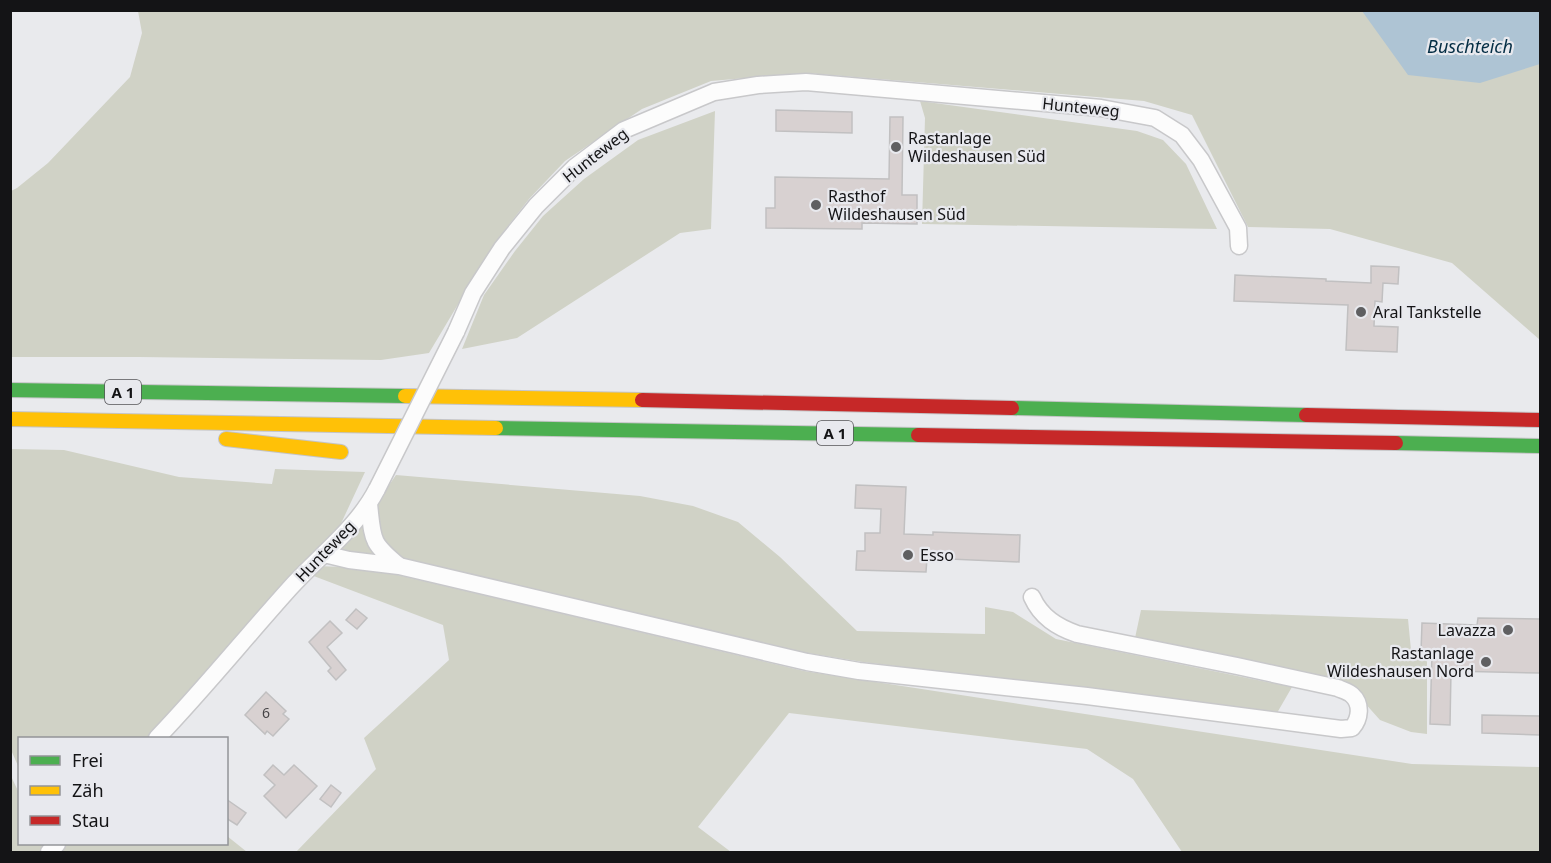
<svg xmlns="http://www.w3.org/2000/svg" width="1551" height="863" font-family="'Noto Sans',sans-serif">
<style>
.green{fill:#d0d2c6}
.water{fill:#aec4d4}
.building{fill:#d8d1d1;stroke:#c1c0c1;stroke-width:1.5}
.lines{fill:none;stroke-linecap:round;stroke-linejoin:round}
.street-casing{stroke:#c8c8ca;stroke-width:19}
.fast-casing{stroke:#c4c4c6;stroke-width:16}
.slow-casing{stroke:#c4c4c6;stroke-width:16}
.jam-casing{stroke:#c4c4c6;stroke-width:16}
.street{stroke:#fcfcfc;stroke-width:16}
.fast{stroke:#4caf50;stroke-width:14}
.slow{stroke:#ffc107;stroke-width:14}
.jam{stroke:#c62828;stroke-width:14}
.street-bridge-casing{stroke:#c8c8ca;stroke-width:19;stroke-linecap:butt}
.street-bridge{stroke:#fcfcfc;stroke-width:16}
.poi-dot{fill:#5f5f61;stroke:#e8e9ee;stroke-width:2}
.labels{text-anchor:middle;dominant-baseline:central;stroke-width:4.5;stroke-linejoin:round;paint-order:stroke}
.number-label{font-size:14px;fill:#474547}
.shield{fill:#e8e9ee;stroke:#545457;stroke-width:1.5}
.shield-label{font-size:15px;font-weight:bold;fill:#141416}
.street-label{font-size:16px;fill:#141416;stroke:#e8e9ee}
.poi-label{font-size:16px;fill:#141416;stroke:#e8e9ee;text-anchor:start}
.water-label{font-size:18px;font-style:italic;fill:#042d44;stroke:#e8e9ee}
</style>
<rect width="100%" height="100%" fill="#e9eaed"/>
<g class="green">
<polygon points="138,11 1540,11 1540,340 1452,263 1330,229 1248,227 1192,115 1144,101 807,73 711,81 642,109 565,161 529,199 494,244 429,353 381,360 139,357 11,357 11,191 17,188 48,163 130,77 142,33"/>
<polygon points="920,101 1137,131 1163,140 1186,164 1217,229 922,224 925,118"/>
<polygon points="715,111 711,229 680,233 517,338 462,349 484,295 515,251 543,216 584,179 638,140"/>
<polygon points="11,449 64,450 179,477 272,484 275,469 365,472 338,530 291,574 149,738 20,738 19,768 11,750"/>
<polygon points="396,475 640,496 693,506 738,522 780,557 857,631 985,634 985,607 1013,612 1056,639 1292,687 1277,713 863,662 807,653 411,563 387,547 379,530 378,501"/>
<polygon points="366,522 375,554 339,551"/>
<polygon points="317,566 368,568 804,671 1412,764 1540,767 1540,852 1182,852 1133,779 1087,749 789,713 698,827 731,852 296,852 376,769 364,738 449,660 443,625 311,575"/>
<polygon points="1141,610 1408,619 1411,650 1427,661 1427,734 1411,732 1380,720 1354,691 1324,676 1135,638"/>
<polygon points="10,774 19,793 20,844 43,844 45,849 42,852 11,852"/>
<polygon points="227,836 247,852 54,852 63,844 226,844"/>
</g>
<polygon class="water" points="1362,11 1540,11 1540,64 1480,83 1408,75"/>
<g class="building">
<polygon points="776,110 852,112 852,133 776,131"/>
<polygon points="890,117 903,117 902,195 917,195 917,224 862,223 862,229 766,228 766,208 775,208 775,177 889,179"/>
<polygon points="1371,266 1399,267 1398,284 1383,283 1382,302 1375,301 1374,326 1398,327 1397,352 1346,350 1348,305 1234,301 1235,275 1326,279 1326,281 1371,283"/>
<polygon points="856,485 906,487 904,534 933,535 933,532 1020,535 1019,562 927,558 926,572 856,570 857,551 865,551 865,533 880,533 881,509 855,508"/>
<polygon points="356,609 367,618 357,629 346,620"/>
<polygon points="1478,618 1540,619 1540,673 1451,671 1450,725 1430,724 1432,652 1421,652 1422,623 1477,625"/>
<polygon points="330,621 342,633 327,647 346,670 336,680 328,671 331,668 309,642"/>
<polygon points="266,692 286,711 283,714 289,719 273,736 267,731 265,734 245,715"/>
<polygon points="1482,715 1540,716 1540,735 1482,733"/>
<polygon points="273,765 284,775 294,765 317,786 286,818 264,796 275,785 264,775"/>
<polygon points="331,785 341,793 331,807 320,799"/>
<polygon points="226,799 246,813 237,825 226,818"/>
</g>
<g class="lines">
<defs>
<g id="street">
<polyline points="456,332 473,293 502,248 536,206 575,167 624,130 714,92 758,85 806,82 1101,108 1155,118 1182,135 1201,160 1238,228 1239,246"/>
<path d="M369 504C373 539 370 542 398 565"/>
<path d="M324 554 349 560 399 566 807 662 859 671 1087 696 1341 729 1352 728C1360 719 1362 704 1352 695 1349 692 1342 690 1338 688L1237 666 1077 634C1057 627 1041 617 1032 597"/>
<path d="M157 738C203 690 245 638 290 588 319 556 357 528 377 489"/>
<polyline points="49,852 57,844"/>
</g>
<g id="fast">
<polyline points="10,390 405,396"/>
<polyline points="1012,408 1306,415"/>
<polyline points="496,428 918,435"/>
<polyline points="1396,443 1540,446"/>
</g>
<g id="slow">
<polyline points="405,396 642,400"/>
<polyline points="10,419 496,428"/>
<polyline points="226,439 341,452"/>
</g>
<g id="jam">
<polyline points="642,400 1012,408"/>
<polyline points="1306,415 1540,420"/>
<polyline points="918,435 1396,443"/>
</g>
</defs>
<use href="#street" class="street-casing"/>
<use href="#fast" class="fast-casing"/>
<use href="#slow" class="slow-casing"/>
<use href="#jam" class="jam-casing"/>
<use href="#street" class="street"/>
<use href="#fast" class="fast"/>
<use href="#slow" class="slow"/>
<use href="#jam" class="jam"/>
<defs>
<polyline id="street-bridge" points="377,489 456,332"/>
</defs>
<use href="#street-bridge" class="street-bridge-casing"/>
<use href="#street-bridge" class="street-bridge"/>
</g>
<g class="poi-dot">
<circle cx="896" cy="147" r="6"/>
<circle cx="816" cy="205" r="6"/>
<circle cx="1361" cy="312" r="6"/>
<circle cx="908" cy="555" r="6"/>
<circle cx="1508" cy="630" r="6"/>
<circle cx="1486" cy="662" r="6"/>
</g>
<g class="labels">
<g class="number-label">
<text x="266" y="712">6</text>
</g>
<g class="shield">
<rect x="105" y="380" width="36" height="24" rx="4.5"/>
<rect x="817" y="421" width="36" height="24" rx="4.5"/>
</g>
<g class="shield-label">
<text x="123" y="392">A 1</text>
<text x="835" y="433">A 1</text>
</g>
<g class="street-label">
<text transform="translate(1081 107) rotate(6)">Hunteweg</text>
<text transform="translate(595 155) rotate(-38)">Hunteweg</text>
<text transform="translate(325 551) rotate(-46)">Hunteweg</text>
</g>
<g class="poi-label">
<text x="908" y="138">Rastanlage<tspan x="908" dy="18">Wildeshausen Süd</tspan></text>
<text x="828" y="196">Rasthof<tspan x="828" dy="18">Wildeshausen Süd</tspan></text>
<text x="1373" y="312">Aral Tankstelle</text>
<text x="920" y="555">Esso</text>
<text x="1496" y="630" text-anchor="end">Lavazza</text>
<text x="1474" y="653" text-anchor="end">Rastanlage<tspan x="1474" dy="18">Wildeshausen Nord</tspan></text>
</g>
<g class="water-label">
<text x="1470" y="46">Buschteich</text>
</g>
</g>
<rect width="1551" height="863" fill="none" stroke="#141416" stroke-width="24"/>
<rect x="18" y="737" width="210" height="108" fill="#e8e9ee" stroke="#939498" stroke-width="1.5"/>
<rect x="30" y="756" width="30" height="9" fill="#4caf50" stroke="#939498" stroke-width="1.5"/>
<text x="72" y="767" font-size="18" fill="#141416">Frei</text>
<rect x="30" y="786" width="30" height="9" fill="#ffc107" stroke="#939498" stroke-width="1.5"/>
<text x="72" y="797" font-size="18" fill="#141416">Zäh</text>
<rect x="30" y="816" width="30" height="9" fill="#c62828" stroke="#939498" stroke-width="1.5"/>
<text x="72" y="827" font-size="18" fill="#141416">Stau</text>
</svg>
